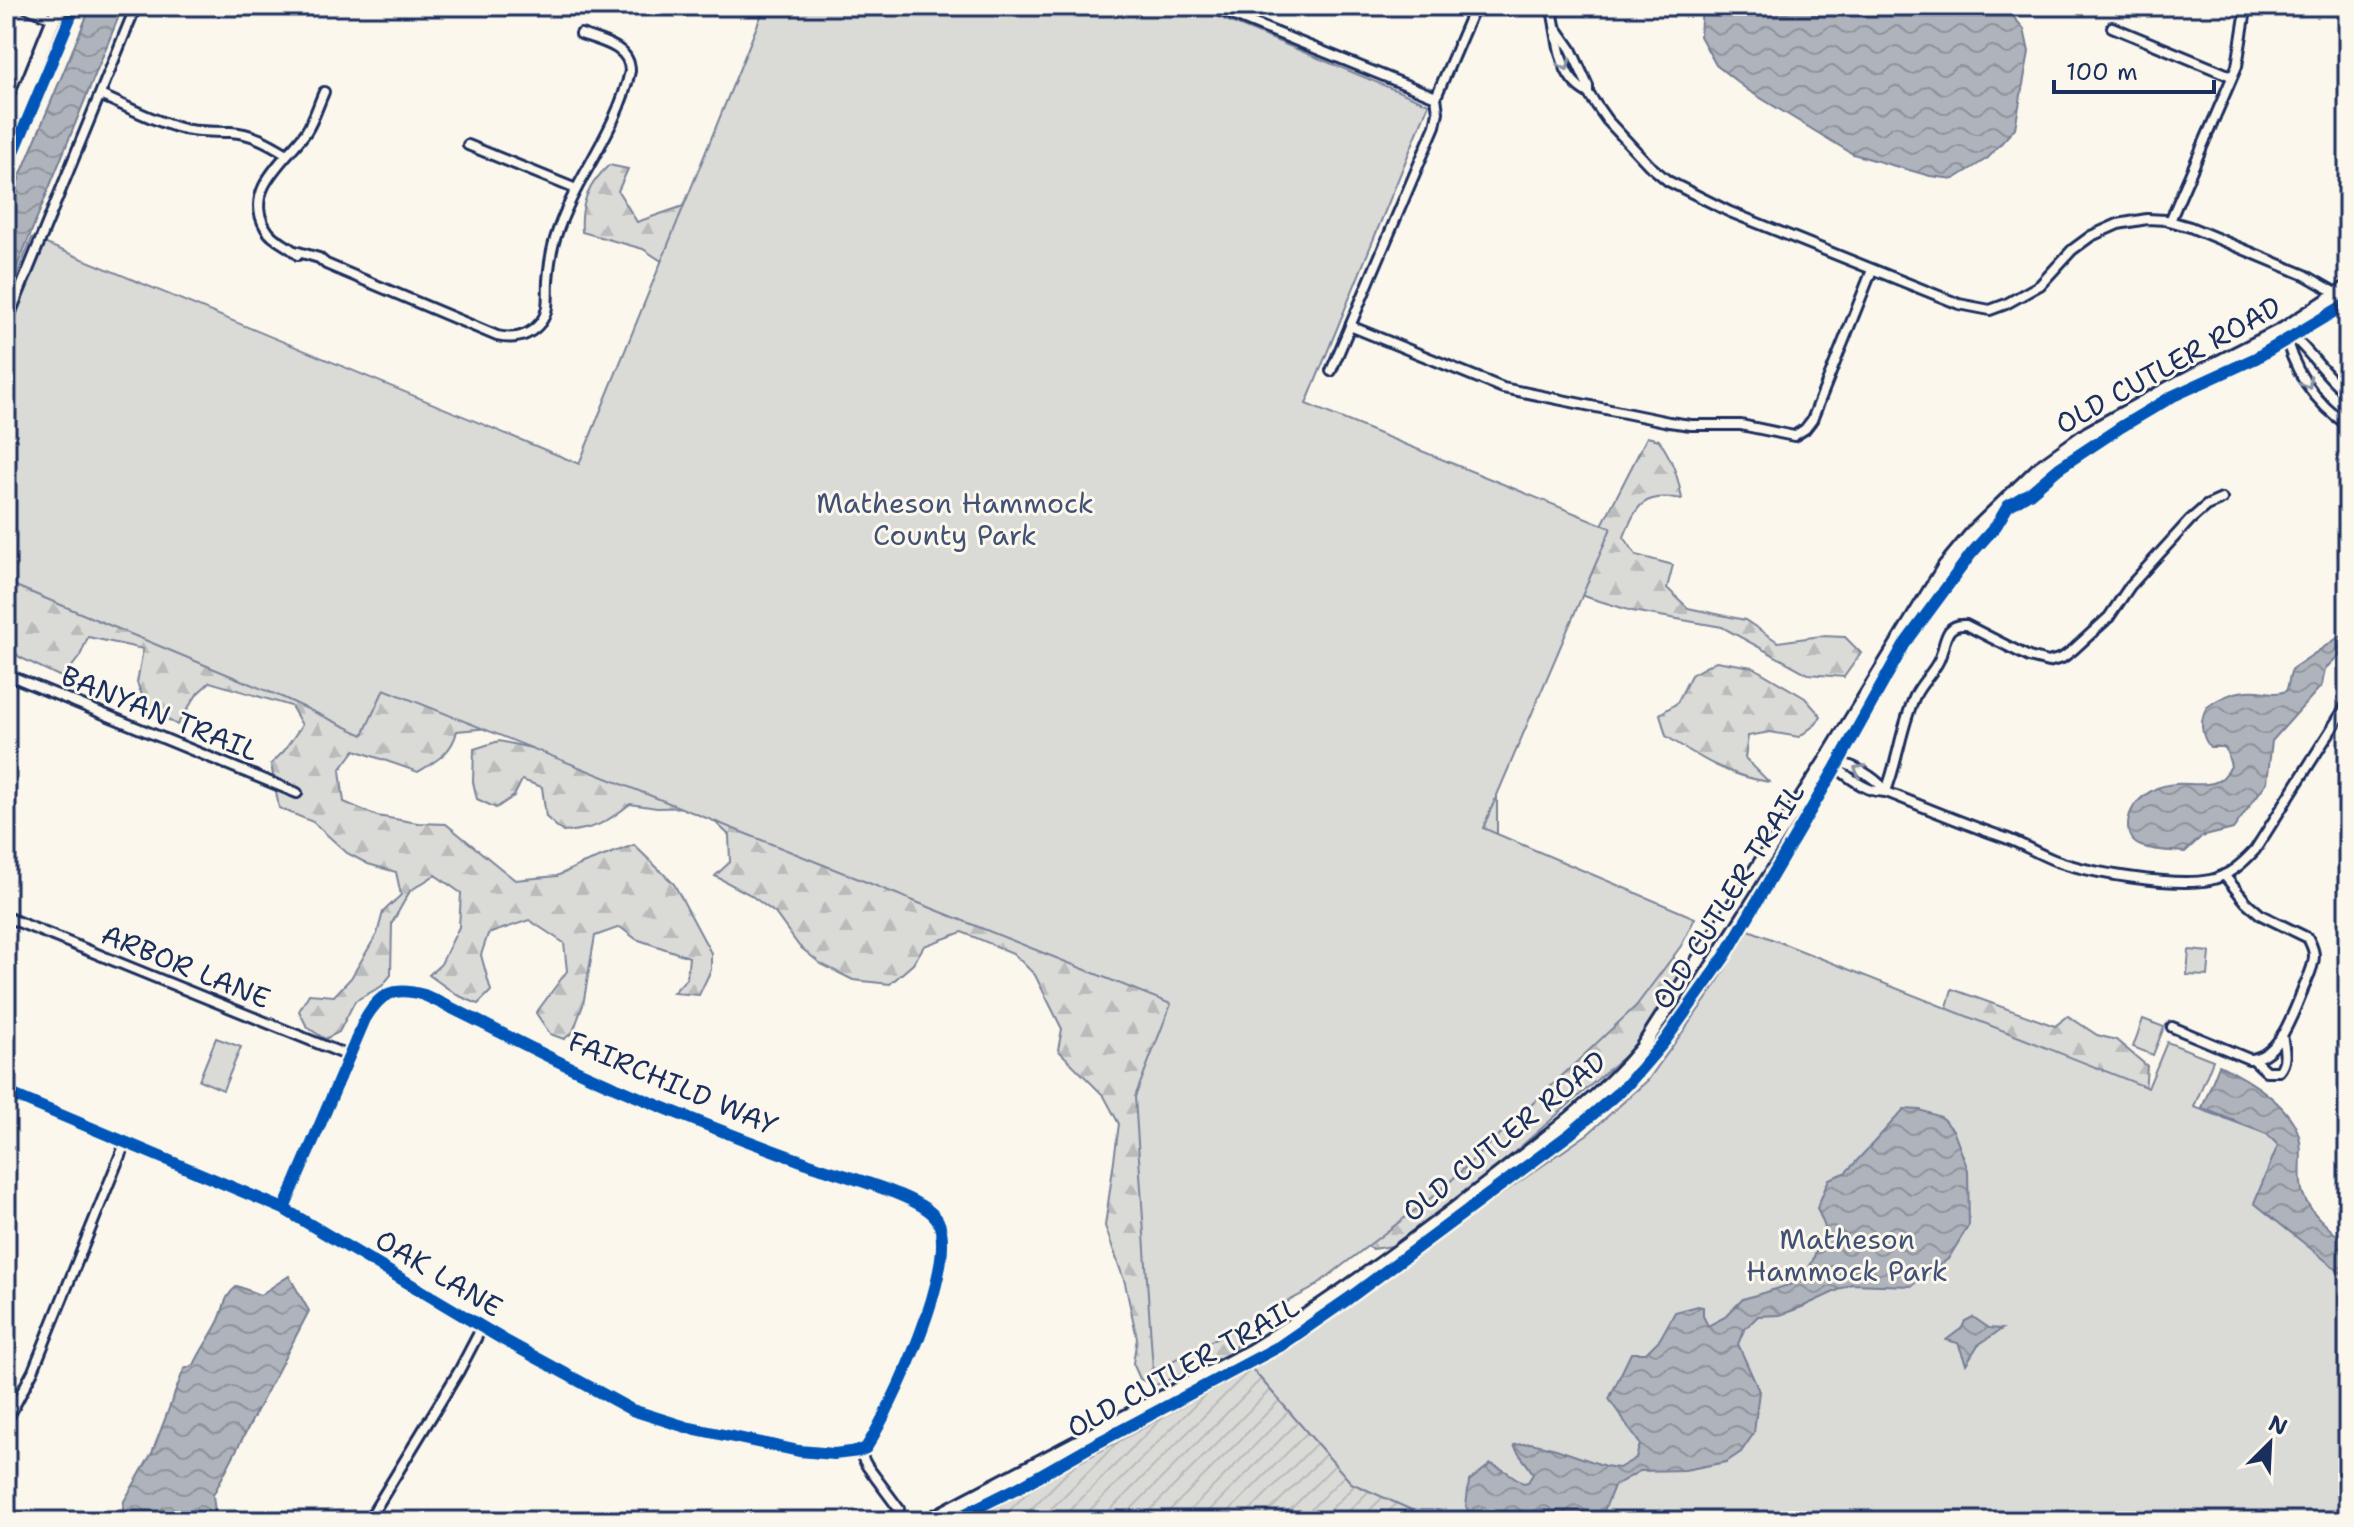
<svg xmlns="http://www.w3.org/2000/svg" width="2354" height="1527" font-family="'Shantell Sans',sans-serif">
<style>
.forest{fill:url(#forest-firs);stroke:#7a849a;stroke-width:2}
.park{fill:#dadad7;stroke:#7a849a;stroke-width:2}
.garden{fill:url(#garden-furrows);stroke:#7a849a;stroke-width:2}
.water{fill:url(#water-waves);stroke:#747e96;stroke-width:2}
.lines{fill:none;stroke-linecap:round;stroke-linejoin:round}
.street-casing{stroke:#1b2f5e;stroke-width:14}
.secondary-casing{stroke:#1b2f5e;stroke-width:18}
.street{stroke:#fbf7ec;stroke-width:8}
.secondary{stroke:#fbf7ec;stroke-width:12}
.cycleway-casing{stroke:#fbf7ec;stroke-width:17}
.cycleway{stroke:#0057b8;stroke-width:12}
.oneway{stroke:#8b93a5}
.labels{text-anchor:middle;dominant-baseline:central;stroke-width:6;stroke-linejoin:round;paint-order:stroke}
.street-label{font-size:28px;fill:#1b2f5e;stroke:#fbf7ec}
.park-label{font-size:28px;fill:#415176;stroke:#fbf7ec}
</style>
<defs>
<pattern id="forest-firs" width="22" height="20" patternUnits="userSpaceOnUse" patternTransform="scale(2)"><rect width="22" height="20" fill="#dadad7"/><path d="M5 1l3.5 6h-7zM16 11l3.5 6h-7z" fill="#babbbb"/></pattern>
<pattern id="garden-furrows" width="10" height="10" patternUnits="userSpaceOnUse" patternTransform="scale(2)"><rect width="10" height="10" fill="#dadad7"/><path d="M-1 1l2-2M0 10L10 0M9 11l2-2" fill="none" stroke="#babbbb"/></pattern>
<pattern id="water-waves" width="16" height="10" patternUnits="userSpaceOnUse" patternTransform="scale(2)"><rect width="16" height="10" fill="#afb3bb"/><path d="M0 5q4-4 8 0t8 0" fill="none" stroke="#8e929b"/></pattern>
</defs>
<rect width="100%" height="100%" fill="#fbf7ec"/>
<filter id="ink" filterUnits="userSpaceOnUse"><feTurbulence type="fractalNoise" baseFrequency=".0125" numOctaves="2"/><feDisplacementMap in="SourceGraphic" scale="16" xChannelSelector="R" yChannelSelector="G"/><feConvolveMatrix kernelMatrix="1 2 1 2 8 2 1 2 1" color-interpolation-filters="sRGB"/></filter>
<g filter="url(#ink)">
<g class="forest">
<path d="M609 165 628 169 618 191 637 222 698 201 695 283 643 249 582 232C580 203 588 185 609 165Z"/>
<path d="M1297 401 1599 531 1647 437 1659 440C1672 459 1678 476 1682 499 1643 493 1637 504 1624 537L1636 555 1673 565 1667 588 1688 608 1745 620 1778 642 1821 636 1845 637 1861 653 1844 677 1808 674 1722 627 1632 611 1577 594 1497 770V840L1671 942 1678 978 1631 1050 1502 1163 1392 1246 1373 1249 1352 1239 1230 1320 1238 1343 1231 1353 1154 1386 1140 1379 1133 1363 1137 1338 1125 1283 1105 1226 1119 1124 1104 1096 1058 1050 1062 1029 1035 975 1013 953 962 932 924 946 913 964 890 984 853 980 821 964 799 946 775 913 749 894 715 876 730 862 729 835 699 807 657 808 630 804C606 823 594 830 563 832L546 817 542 787 522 780 514 796 496 808 477 799 473 782 474 749 499 741 559 754 500 727 457 731C452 753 436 761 418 772L355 750 340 770 344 802 377 816 418 823 446 824 515 880 557 876 582 864 634 845 674 884 711 953V970L699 995 673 993 687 978 689 957 636 939 620 927 595 936 583 1005 573 1032 564 1039 550 1034 536 1013 567 971 564 943 529 920 488 934 481 955 491 991 478 1004 457 995 429 975 441 964 459 927 461 893 435 875 410 891 392 923 391 975 382 986 355 1001 339 1032 325 1039 307 1027 299 1011 309 994 334 996 351 978 377 934 383 912 401 895 396 872 368 864 347 853 313 822 279 808 271 764 284 751 302 725 291 706 210 682 198 693 177 725 147 707 137 683 143 649 88 637 80 656 63 678 19 657 6 641V568L399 491Z"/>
<path d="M1716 661 1752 667 1805 698 1821 716 1816 724 1799 737 1770 732 1748 736 1745 758 1769 782C1728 776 1700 758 1666 736L1660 714 1677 703 1691 675Z"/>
<polygon points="1952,989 2055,1026 2068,1016 2097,1035 2116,1040 2147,1066 2145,1093 2341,1273 2348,1276 2348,1314 1945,1014"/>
</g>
<g class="park">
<polygon points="765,6 1192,6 1429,104 1306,404 1611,528 1483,828 1695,918 1681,946 1636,1006 1440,1191 1310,1290 1153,1371 1135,1097 1171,1004 384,689 363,735 284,698 6,582 6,300 32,238 579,464"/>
<polygon points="1749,930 2148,1088 2167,1042 2213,1060 2194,1107 2267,1134 2278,1145 2341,1273 2348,1276 2348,1521 1436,1521 1351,1483 1252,1369 1589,1133 1648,1080 1712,991"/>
<polygon points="2189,950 2210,952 2208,976 2187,975"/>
<polygon points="2143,1019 2164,1027 2153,1055 2133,1047"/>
<polygon points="216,1038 241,1047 223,1090 199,1080"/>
</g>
<polygon class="garden" points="1252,1369 1351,1483 1436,1521 970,1521"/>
<g class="water">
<polygon points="91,6 123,6 6,294 6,210"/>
<path d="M1702 6H1854C1870 16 1881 16 1898 6H2004L2024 29 2029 52 2015 128 1988 158 1954 179 1930 176 1853 154 1749 91 1716 65 1700 36Z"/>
<path d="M2348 631V646L2325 669 2322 685 2272 741 2267 782 2233 829 2201 837 2185 852C2171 851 2155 851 2141 846 2133 843 2128 836 2128 827 2127 803 2153 785 2175 784 2187 783 2201 786 2213 783 2222 781 2227 774 2231 766L2226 749 2223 747H2210C2201 736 2199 720 2207 707 2223 695 2239 689 2259 691 2269 692 2275 695 2286 691 2290 683 2288 675 2293 668Z"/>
<path d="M2219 1065C2246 1078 2277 1096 2293 1122 2307 1144 2297 1167 2302 1190 2305 1204 2317 1217 2327 1226 2334 1233 2338 1238 2348 1237V1276L2341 1273 2254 1203 2278 1145 2267 1134 2202 1108Z"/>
<path d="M1904 1109 1920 1110 1941 1117 1953 1130 1968 1170 1969 1225 1948 1259 1911 1286 1851 1284 1802 1307 1780 1315 1758 1316 1744 1330 1738 1344 1759 1391 1754 1433 1741 1452 1726 1462 1685 1470 1640 1471 1614 1486 1600 1521H1484L1473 1516 1466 1507 1469 1481 1491 1464 1504 1470 1523 1483 1528 1482 1533 1474C1528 1463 1519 1457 1514 1445L1531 1443 1556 1449 1605 1466 1619 1468 1636 1458 1640 1444 1609 1399 1631 1353H1646L1660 1339 1675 1312 1698 1306 1703 1307V1316L1708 1326 1725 1317 1743 1299 1802 1281 1813 1260 1825 1227 1817 1208 1829 1179 1845 1173 1853 1165Z"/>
<path d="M289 1276 309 1311 213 1495 215 1512 208 1521H121L124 1501 152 1453 184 1369 194 1365C201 1349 212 1335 219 1320 226 1304 223 1298 237 1286L260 1295Z"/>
<polygon points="1973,1317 1989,1328 2002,1329 1978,1345 1966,1364 1958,1343 1946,1340 1962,1328 1965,1321"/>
</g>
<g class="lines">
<defs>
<g id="street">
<polyline points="23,6 54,19"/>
<polyline points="1210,6 1436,97"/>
<path d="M1551 6C1559 35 1556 77 1588 93"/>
<polyline points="2112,27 2231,76"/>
<polyline points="1557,29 1571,49 1588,86 1588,93 1607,120 1649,165 1668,181 1730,212 1959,304 1990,310 2006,304 2040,285 2072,250 2091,236 2118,224 2147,219 2166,220 2190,227 2305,275 2338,294"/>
<path d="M100 95C126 106 153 121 180 128 197 133 213 131 230 132 252 133 269 143 287 154"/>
<polyline points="468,145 576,189"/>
<polyline points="2170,221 2237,66 2245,16"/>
<path d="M295 251 319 258 326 264 497 336C514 340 529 337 541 322 550 310 547 296 548 281 549 267 551 252 555 239 573 180 617 133 630 71 630 46 600 41 581 34"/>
<path d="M298 255C288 244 272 241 265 227 243 189 287 159 306 132 314 120 318 105 324 92"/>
<polyline points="6,324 136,6"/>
<polyline points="1350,326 1503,388 1669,422 1691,425 1741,425 1794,436 1805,429 1812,420 1872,270"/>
<path d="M2284 329C2291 367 2315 404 2348 425"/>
<path d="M2285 330C2309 348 2323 375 2348 394"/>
<polyline points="1331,371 1435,126 1438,112 1436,97 1475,6"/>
<polyline points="6,674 297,793"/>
<path d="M1827 759C1839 770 1855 784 1872 790 1878 792 1884 791 1889 793 1927 808 1964 824 2003 837 2021 843 2036 853 2054 860 2089 873 2174 887 2210 880 2229 876 2243 863 2255 850L2348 703"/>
<path d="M1829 759C1850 764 1872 774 1886 791"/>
<path d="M1886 791C1898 761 1901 726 1915 696 1921 683 1933 673 1939 660 1946 645 1943 623 1966 625L2029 657 2048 662 2062 658 2073 650 2109 617 2130 586 2190 520 2206 506 2222 499"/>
<polyline points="6,917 349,1056"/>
<path d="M2172 1027 2249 1059C2279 1058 2292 1015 2302 992 2306 981 2314 968 2314 956 2314 949 2311 944 2308 938L2261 915 2246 902 2224 875"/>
<path d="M2253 1059 2266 1071H2279C2288 1061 2284 1048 2282 1035"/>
<path d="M6 1092 284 1209 504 1340 632 1410 686 1427 799 1451 834 1454 859 1451 866 1448C892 1407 959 1265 938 1221 926 1196 835 1174 807 1163 733 1136 659 1107 587 1075 532 1050 479 1020 424 995 394 986 380 993 365 1019L284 1209"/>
<polyline points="6,1422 33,1371 126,1141"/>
<polyline points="859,1451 867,1466 899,1509"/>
<polyline points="368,1521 459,1371 482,1327"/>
</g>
<g id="secondary">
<polyline points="6,137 59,6"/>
<path d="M927 1521 1251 1351C1335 1299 1413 1242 1491 1181 1544 1140 1599 1100 1642 1048L1827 759 1945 566 1974 531 2039 468 2088 433 2182 381 2284 329 2348 287"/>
</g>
</defs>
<use href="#street" class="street-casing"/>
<use href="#secondary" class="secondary-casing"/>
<use href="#street" class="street"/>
<use href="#secondary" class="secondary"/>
<defs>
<g id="cycleway">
<polyline points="6,171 75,6"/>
<path d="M6 1092 284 1209 504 1340 632 1410 686 1427 799 1451 834 1454 859 1451 866 1448C892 1407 959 1265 938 1221 926 1196 835 1174 807 1163 733 1136 659 1107 587 1075 532 1050 479 1020 424 995 394 986 380 993 365 1019L284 1209"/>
<polyline points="951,1521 1021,1486 1086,1449 1280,1346 1348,1299 1570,1134 1627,1085 1664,1042 1725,956 1836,767 1904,645 1971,554 1996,526 2008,506 2031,492 2059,468 2121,427 2173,396 2256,358 2348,303"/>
</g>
</defs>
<use href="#cycleway" class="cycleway-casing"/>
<use href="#cycleway" class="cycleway"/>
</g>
<defs><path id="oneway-chevron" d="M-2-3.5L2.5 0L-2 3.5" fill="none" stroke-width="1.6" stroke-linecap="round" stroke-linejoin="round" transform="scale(2)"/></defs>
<g class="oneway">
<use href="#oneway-chevron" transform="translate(1565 65) rotate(66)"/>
<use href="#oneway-chevron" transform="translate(2307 383) rotate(57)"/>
<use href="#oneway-chevron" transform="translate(1859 770) rotate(-150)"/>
</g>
</g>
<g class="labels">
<g class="street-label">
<text transform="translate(2168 365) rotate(-29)">OLD CUTLER ROAD</text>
<text transform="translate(160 713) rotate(22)">BANYAN TRAIL</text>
<text transform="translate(1728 896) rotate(-58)">OLD CUTLER TRAIL</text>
<text transform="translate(186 966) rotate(22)">ARBOR LANE</text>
<text transform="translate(673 1083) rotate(23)">FAIRCHILD WAY</text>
<text transform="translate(1504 1136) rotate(-39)">OLD CUTLER ROAD</text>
<text transform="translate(439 1273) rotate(31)">OAK LANE</text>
<text transform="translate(1183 1367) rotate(-29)">OLD CUTLER TRAIL</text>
</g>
<g class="park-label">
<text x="955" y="503">Matheson Hammock<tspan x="955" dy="32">County Park</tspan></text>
<text x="1847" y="1239">Matheson<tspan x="1847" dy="32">Hammock Park</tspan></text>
</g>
</g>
<rect width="2354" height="1527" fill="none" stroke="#fbf7ec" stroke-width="32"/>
<rect x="16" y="16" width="2322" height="1495" fill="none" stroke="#1b2f5e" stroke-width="3" filter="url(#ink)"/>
<g transform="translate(2270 1443) rotate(24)" stroke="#fbf7ec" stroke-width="6" paint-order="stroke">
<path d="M0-6L14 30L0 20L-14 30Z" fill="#1b2f5e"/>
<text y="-12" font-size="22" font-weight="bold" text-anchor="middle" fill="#1b2f5e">N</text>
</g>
<path d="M2054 80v12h160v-12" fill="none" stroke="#1b2f5e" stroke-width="4"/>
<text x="2066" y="80" font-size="24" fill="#1b2f5e" stroke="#fbf7ec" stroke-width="6" paint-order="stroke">100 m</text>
</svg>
